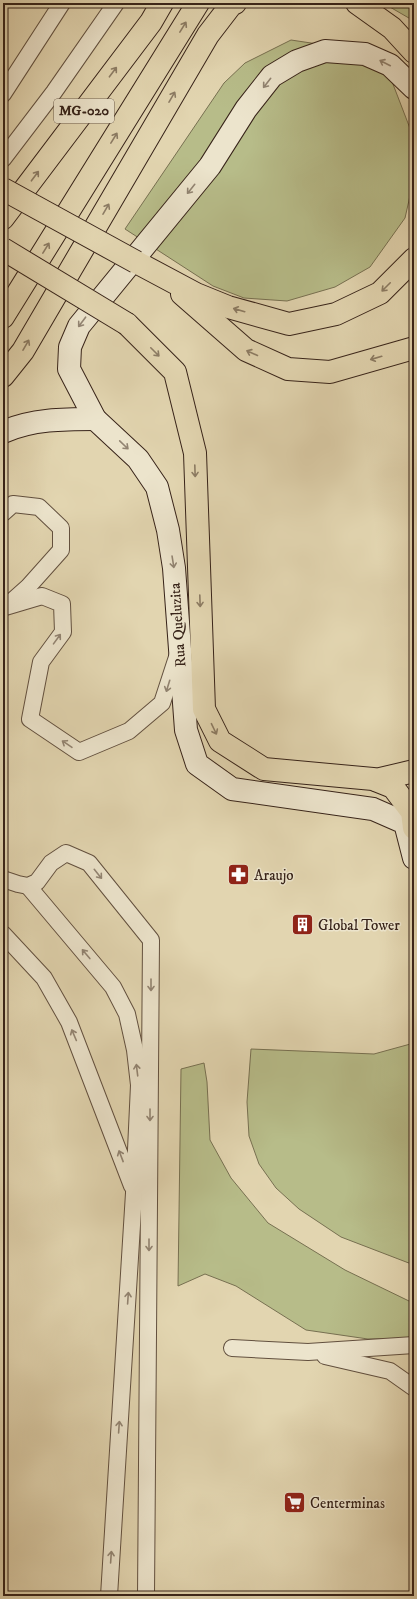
<svg xmlns="http://www.w3.org/2000/svg" width="417" height="1599" font-family="'IM FELL DW Pica',serif">
<style>
.green{fill:#b7bc89;stroke:#777051}
.lines{fill:none;stroke-linecap:round;stroke-linejoin:round}
.lane-casing{stroke:#62503f;stroke-width:18}
.secondary-casing{stroke:#372319;stroke-width:24}
.highway-casing{stroke:#372319;stroke-width:24}
.lane{stroke:#ece4cc;stroke-width:16}
.secondary{stroke:#ece4cc;stroke-width:22}
.highway{stroke:#e2d5b0;stroke-width:22}
.highway-bridge-casing{stroke:#372319;stroke-width:24;stroke-linecap:butt}
.highway-bridge{stroke:#e2d5b0;stroke-width:22}
.oneway{stroke:#8c7c64}
.oneway2{stroke:#928472}
.labels{text-anchor:middle;dominant-baseline:central;stroke-width:3;stroke-linejoin:round;paint-order:stroke}
.shield{fill:#ece4cc;stroke:#6d5d4f;stroke-width:1}
.shield-label{font-size:14px;font-weight:bold;fill:#372319}
.street-label{font-size:15px;fill:#372319;stroke:#ece4cc}
.poi-label{font-size:15px;fill:#372319;stroke:#ece4cc;text-anchor:start}
</style>
<rect width="100%" height="100%" fill="#e2d5b0"/>
<filter id="stains"><feTurbulence type="fractalNoise" baseFrequency=".005" numOctaves="4"/><feColorMatrix values="0 0 0 0 .2 0 0 0 0 .09 0 0 0 0 .02 0 0 0 .5 -.17"/></filter>
<radialGradient id="worn" r=".72"><stop offset=".6" stop-color="#630" stop-opacity="0"/><stop offset="1" stop-color="#630" stop-opacity=".3"/></radialGradient>
<g class="green">
<polygon points="383,3 409,3 414,12 414,21"/>
<polygon points="291,40 351,49 391,79 411,131 414,178 405,218 370,267 335,287 287,301 244,298 213,286 125,229 224,83 245,63"/>
<polygon points="414,1043 414,1265 341,1237 299,1209 276,1188 259,1164 249,1136 247,1102 251,1049 374,1054"/>
<polygon points="204,1063 207,1082 210,1140 231,1178 268,1223 345,1270 409,1301 414,1306 414,1338 368,1339 306,1330 236,1286 205,1274 178,1286 181,1069"/>
</g>
<g class="lines">
<defs>
<g id="lane">
<polyline points="3,94 62,3"/>
<polyline points="3,159 54,92 116,3"/>
<polyline points="3,513 13,504 39,507 61,528 61,550 28,587 10,603"/>
<polyline points="5,607 42,596 62,604 63,632 41,662 30,719 79,752 129,731 162,703 178,654"/>
<polyline points="3,879 18,884 28,886 37,882 51,863 66,853 89,863 151,940 146,1596"/>
<polyline points="28,886 113,987 127,1014 135,1050 139,1085 134,1193 109,1596"/>
<polyline points="3,934 44,978 69,1022 132,1186"/>
<polyline points="232,1348 308,1352 414,1345"/>
<polyline points="325,1356 390,1371 414,1388"/>
</g>
<g id="secondary">
<polyline points="414,88 390,65 365,54 325,51 297,61 272,76 246,109 210,166 79,326 70,347 69,369 95,419 138,459 157,487 168,530 174,568 186,730 197,764 232,789 373,809 405,823 414,858"/>
<path d="M3 432C32 419 64 419 95 419"/>
</g>
<g id="highway">
<polyline points="357,3 392,28 414,52"/>
<polyline points="3,218 151,22 162,3"/>
<polyline points="136,262 196,294 228,307 289,324 336,314 380,293 414,259"/>
<polyline points="182,294 246,350 288,369 330,372 414,348"/>
<polyline points="3,317 198,3"/>
<polyline points="127,324 175,372 195,453 204,709 220,741 264,769 373,779 393,787 412,812 414,828"/>
<polyline points="3,376 23,351 208,35 231,5 235,3"/>
<polyline points="376,780 414,771"/>
</g>
</defs>
<use href="#lane" class="lane-casing"/>
<use href="#secondary" class="secondary-casing"/>
<use href="#highway" class="highway-casing"/>
<use href="#lane" class="lane"/>
<use href="#secondary" class="secondary"/>
<use href="#highway" class="highway"/>
<defs>
<g id="highway-bridge">
<polyline points="3,189 136,262"/>
<polyline points="3,249 127,324"/>
</g>
</defs>
<use href="#highway-bridge" class="highway-bridge-casing"/>
<use href="#highway-bridge" class="highway-bridge"/>
</g>
<defs><path id="oneway-shaft" d="M-6 0H5M1.5-3L5.5 0L1.5 3" fill="none" stroke-width="1.6" stroke-linecap="round" stroke-linejoin="round"/></defs>
<g class="oneway">
<use href="#oneway-shaft" transform="translate(183 27) rotate(-58)"/>
<use href="#oneway-shaft" transform="translate(113 72) rotate(-53)"/>
<use href="#oneway-shaft" transform="translate(172 97) rotate(-60)"/>
<use href="#oneway-shaft" transform="translate(114 138) rotate(-58)"/>
<use href="#oneway-shaft" transform="translate(35 176) rotate(-53)"/>
<use href="#oneway-shaft" transform="translate(106 209) rotate(-60)"/>
<use href="#oneway-shaft" transform="translate(46 248) rotate(-58)"/>
<use href="#oneway-shaft" transform="translate(386 287) rotate(135)"/>
<use href="#oneway-shaft" transform="translate(239 310) rotate(-164)"/>
<use href="#oneway-shaft" transform="translate(26 345) rotate(-60)"/>
<use href="#oneway-shaft" transform="translate(155 352) rotate(45)"/>
<use href="#oneway-shaft" transform="translate(252 353) rotate(-156)"/>
<use href="#oneway-shaft" transform="translate(376 358) rotate(164)"/>
<use href="#oneway-shaft" transform="translate(195 471) rotate(88)"/>
<use href="#oneway-shaft" transform="translate(200 601) rotate(88)"/>
<use href="#oneway-shaft" transform="translate(214 729) rotate(64)"/>
</g>
<g class="oneway2">
<use href="#oneway-shaft" transform="translate(385 63) rotate(-153)"/>
<use href="#oneway-shaft" transform="translate(267 83) rotate(128)"/>
<use href="#oneway-shaft" transform="translate(191 189) rotate(129)"/>
<use href="#oneway-shaft" transform="translate(82 322) rotate(127)"/>
<use href="#oneway-shaft" transform="translate(124 445) rotate(44)"/>
<use href="#oneway-shaft" transform="translate(173 562) rotate(81)"/>
<use href="#oneway-shaft" transform="translate(57 639) rotate(-54)"/>
<use href="#oneway-shaft" transform="translate(168 686) rotate(107)"/>
<use href="#oneway-shaft" transform="translate(67 744) rotate(-146)"/>
<use href="#oneway-shaft" transform="translate(98 874) rotate(51)"/>
<use href="#oneway-shaft" transform="translate(86 954) rotate(-130)"/>
<use href="#oneway-shaft" transform="translate(151 985) rotate(90)"/>
<use href="#oneway-shaft" transform="translate(74 1035) rotate(-113)"/>
<use href="#oneway-shaft" transform="translate(137 1070) rotate(-97)"/>
<use href="#oneway-shaft" transform="translate(150 1115) rotate(90)"/>
<use href="#oneway-shaft" transform="translate(121 1156) rotate(-111)"/>
<use href="#oneway-shaft" transform="translate(149 1245) rotate(90)"/>
<use href="#oneway-shaft" transform="translate(128 1298) rotate(-86)"/>
<use href="#oneway-shaft" transform="translate(119 1427) rotate(-86)"/>
<use href="#oneway-shaft" transform="translate(111 1557) rotate(-86)"/>
</g>
<defs>
<symbol id="pharmacy-square" viewBox="-11 -11 22 22"><rect x="-9" y="-9" width="18" height="18" rx="4" fill="#8f2418" stroke="#ece4cc"/><path d="M-2-6h4v4h4v4h-4v4h-4v-4h-4v-4h4Z" fill="#fff"/></symbol>
<symbol id="building-square" viewBox="-11 -11 22 22"><rect x="-9" y="-9" width="18" height="18" rx="4" fill="#8f2418" stroke="#ece4cc"/><path d="M-4-6H4V6H1V3H-1V6H-4ZM-2.5-4.3h1.7v1.8h-1.7ZM.8-4.3h1.7v1.8H.8ZM-2.5-1h1.7V.8h-1.7ZM.8-1h1.7V.8H.8Z" fill="#fff"/></symbol>
<symbol id="supermarket-square" viewBox="-11 -11 22 22"><rect x="-9" y="-9" width="18" height="18" rx="4" fill="#8f2418" stroke="#ece4cc"/><path d="M-6-5.5h2.5l.6 2H6L4.5 2H-2.5L-4.4-4H-6ZM-1.5 3.2a1.3 1.3 0 1 0 .1 0ZM3 3.2a1.3 1.3 0 1 0 .1 0Z" fill="#fff"/></symbol>
</defs>
<g fill-rule="evenodd">
<use href="#pharmacy-square" x="226" y="862" width="25" height="25"/>
<use href="#building-square" x="290" y="912" width="25" height="25"/>
<use href="#supermarket-square" x="282" y="1490" width="25" height="25"/>
</g>
<g class="labels">
<rect class="shield" x="54" y="99" width="60" height="24" rx="3"/>
<g class="shield-label">
<text x="84" y="111">MG-020</text>
</g>
<g class="street-label">
<text transform="translate(178 625) rotate(-94)">Rua Queluzita</text>
</g>
<g class="poi-label">
<text x="254" y="875">Araujo</text>
<text x="318" y="925">Global Tower</text>
<text x="310" y="1503">Centerminas</text>
</g>
</g>
<rect width="417" height="1599" fill="none" stroke="#e2d5b0" stroke-width="16"/>
<rect x="4" y="4" width="409" height="1591" fill="none" stroke="#372319" stroke-width="2"/>
<rect x="8" y="8" width="401" height="1583" fill="none" stroke="#372319"/>
<rect width="100%" height="100%" filter="url(#stains)"/>
<rect width="100%" height="100%" fill="url(#worn)"/>
</svg>
